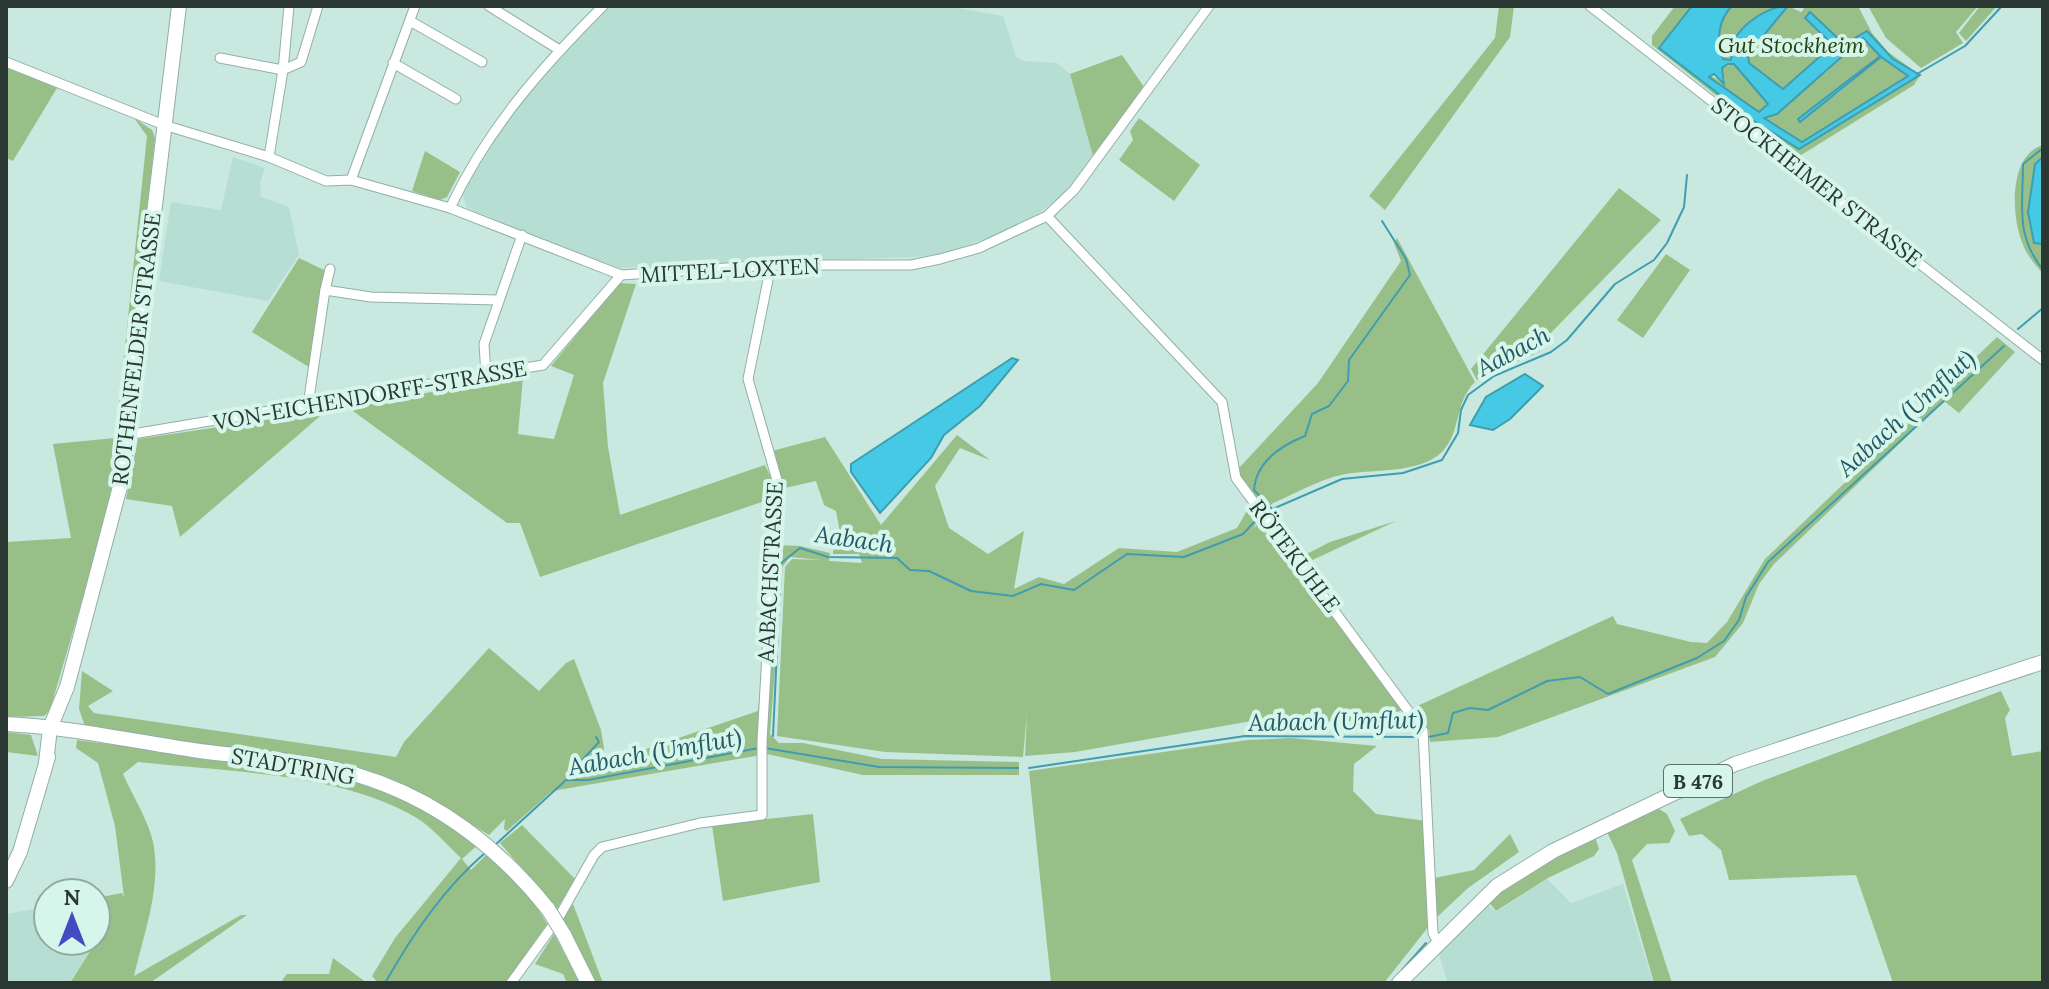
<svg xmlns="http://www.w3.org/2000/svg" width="2049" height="989" font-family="Lora,serif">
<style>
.built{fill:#b6ded2}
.green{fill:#99bf88}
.water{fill:#46c9e5;stroke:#3e9db0;stroke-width:2;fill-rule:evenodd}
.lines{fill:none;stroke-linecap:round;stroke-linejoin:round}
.stream{stroke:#3e9db0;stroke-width:2}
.street-casing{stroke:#91afa6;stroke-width:11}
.secondary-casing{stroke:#91afa6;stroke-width:16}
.primary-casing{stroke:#91afa6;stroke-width:16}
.street{stroke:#fff;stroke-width:9}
.secondary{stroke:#fff;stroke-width:14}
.primary{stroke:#fff;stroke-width:14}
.secondary-bridge-casing{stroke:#91afa6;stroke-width:16;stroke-linecap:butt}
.secondary-bridge{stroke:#fff;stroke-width:14}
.labels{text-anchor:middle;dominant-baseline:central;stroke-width:8;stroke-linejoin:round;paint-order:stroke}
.shield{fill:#d6f6ec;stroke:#5e706a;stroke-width:2}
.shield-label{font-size:20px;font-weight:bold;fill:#2b3733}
.park-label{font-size:22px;font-style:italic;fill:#22430e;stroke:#d6f6ec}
.street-label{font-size:22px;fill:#2b3733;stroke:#d6f6ec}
.water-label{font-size:24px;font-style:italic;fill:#235965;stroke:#d6f6ec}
</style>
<rect width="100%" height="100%" fill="#c9e8df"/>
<g class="built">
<polygon points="610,6 945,6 1003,16 1016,57 1024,61 1057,63 1070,74 1093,156 1061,197 1020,226 937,256 617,268 467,208 463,194 514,108"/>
<polygon points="233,157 265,168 260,182 261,197 289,207 299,255 268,301 159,281 171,202 221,210"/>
<polygon points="1547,879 1571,903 1623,884 1653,983 1448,983 1438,951 1488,905 1496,912"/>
<polygon points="48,907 48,941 96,941 96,926 104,930 69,983 6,983 6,914"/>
</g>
<g class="green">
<polygon points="1499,6 1514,6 1510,37 1385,210 1369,196 1495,38"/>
<polygon points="1675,6 1692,6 1660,47 1720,81 1725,81 1722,67 1734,64 1768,104 1760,113 1825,73 1863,37 1880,55 1809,110 1837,94 1881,57 1909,75 1867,31 1844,44 1810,12 1806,18 1833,45 1784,89 1749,63 1748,54 1788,6 1801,12 1804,9 1801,6 1858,6 1872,33 1888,52 1920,75 1914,85 1798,157 1793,156 1652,45 1652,36"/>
<path d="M1732 6H1776C1752 21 1736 32 1732 60L1723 59C1716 41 1718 20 1732 6Z"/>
<polygon points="1868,6 1978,6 1956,32 1963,43 1921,68 1886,38"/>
<polygon points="1980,6 1997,6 1966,41 1959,33"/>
<polygon points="1122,55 1144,87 1093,156 1070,74"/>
<polygon points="6,67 57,88 13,161 6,158"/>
<polygon points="134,118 152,130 155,138 122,432 116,432 147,136"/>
<polygon points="1139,118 1200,165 1174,201 1119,160 1133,140 1130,131"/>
<path d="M2043 145V157L2035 164 2034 243 2043 244V274C2035 264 2026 255 2022 242 2011 214 2009 155 2043 145Z"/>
<polygon points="425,151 460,172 447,197 440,200 412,191"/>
<polygon points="1619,188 1661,220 1545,339 1539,352 1477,380 1471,369"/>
<path d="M1397 238 1475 382C1454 402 1462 431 1442 452 1418 475 1372 468 1341 475 1318 480 1295 494 1273 503L1265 510 1241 478 1239 468 1318 383 1401 261 1394 243Z"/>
<polygon points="1666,254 1690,270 1643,338 1617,320"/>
<polygon points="299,258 324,270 312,369 252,332"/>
<polygon points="619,283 636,284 603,383 608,447 620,515 765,465 771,478 771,499 540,577 520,523 507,523 346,406 523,377 518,434 554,439 574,375 551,366"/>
<polygon points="1997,337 2015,352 1959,413 1944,401 1774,564 1759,584 1743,623 1715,657 1498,737 1430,742 1429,731 1413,708 1613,616 1617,624 1691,642 1707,643 1727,622 1765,559"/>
<polygon points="326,411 180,537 172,506 126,499 138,439"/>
<polygon points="957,435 990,460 960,448 935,486 949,528 988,554 1024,531 1014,589 1039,577 1064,584 1119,548 1177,552 1237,528 1249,507 1259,517 1253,529 1262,518 1406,710 1350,721 1246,722 1075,752 1025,756 1027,713 1023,757 885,752 777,736 785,567 792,559 821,560 790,557 783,566 770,734 779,743 803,743 882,759 1019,762 1019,775 863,775 767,754 552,791 507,831 504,829 505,819 489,835 419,792 225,749 85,726 79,709 82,671 113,691 88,706 94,713 396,757 404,742 489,648 539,691 566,663 574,659 601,730 604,748 599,765 758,711 775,545 800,546 830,553 829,561 862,563 859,554 833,554 833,550 843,549 836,511 824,505 816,481 780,489 772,451 825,437 881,525"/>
<polygon points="115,438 120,443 110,504 50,710 44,716 6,717 6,542 71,538 53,444"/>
<polygon points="1396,521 1304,564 1301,557 1330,542"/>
<polygon points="2001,691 2010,710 2005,718 2012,756 2043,751 2043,983 1893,983 1856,875 1729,880 1721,850 1702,834 1689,836 1680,819 1762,781"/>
<polygon points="6,732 31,735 38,756 6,752"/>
<polygon points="1291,738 1377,746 1354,764 1353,791 1376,814 1426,821 1429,926 1384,983 1051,983 1029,771 1248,740"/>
<path d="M77 740C184 755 327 756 422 807 442 818 460 832 479 844L462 859 471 870 487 854 533 900 547 924 506 983H378L372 976 395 938 461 858C447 845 432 827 415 817 341 773 222 771 138 762L123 774C132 795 148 819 153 842 162 885 144 934 134 976L241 915H247L150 983H70L103 931 96 926V898L122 893 124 897 115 826 98 763 76 748Z"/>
<polygon points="1659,809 1667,814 1675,831 1669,843 1647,844 1632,860 1672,983 1654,983 1617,853 1607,832"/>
<polygon points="813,814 820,882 723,901 712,825"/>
<polygon points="522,825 575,879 557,909 500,843"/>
<polygon points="1510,834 1519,852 1468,888 1435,919 1434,878 1474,870"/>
<polygon points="1595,837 1599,849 1594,856 1548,878 1496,911 1488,901 1517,879"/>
<polygon points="573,904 603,983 593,983 563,919"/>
<polygon points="554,934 580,983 567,983 563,974 535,964"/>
<polygon points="333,958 367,983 280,983 287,974 329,974"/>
</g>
<g class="water">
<path d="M1692 6H1732C1718 20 1716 41 1723 59L1731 60C1732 55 1732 46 1734 41 1742 23 1769 6 1788 6L1748 54 1749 63 1783 89 1833 45 1805 18 1810 12 1844 44 1867 31 1893 59 1920 75 1799 149 1751 119 1659 48ZM1863 38 1880 56 1798 119 1800 122 1881 57 1908 76 1802 142 1764 118 1777 114ZM1728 64H1734L1768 104 1759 112 1709 77 1714 74 1724 84 1722 68Z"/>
<polygon points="2043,157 2043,244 2034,243 2028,212 2035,164"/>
<polygon points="1012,358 1018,360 980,406 944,435 931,458 880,513 851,472 851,464"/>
<polygon points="1525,374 1543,386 1510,419 1493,430 1470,425 1486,397"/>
</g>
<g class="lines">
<g class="stream">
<polyline points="1917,74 1965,46 2002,6"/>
<path d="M2043 148 2023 164C2023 207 2015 234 2043 270"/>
<polyline points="2018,329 2043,308"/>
<path d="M1272 509 1254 490C1256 463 1280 446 1305 436L1312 414 1329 406 1348 381 1349 360 1410 275 1406 259 1382 221"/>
<polyline points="1268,511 1342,479 1403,473 1442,460 1458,433 1461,410 1468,395 1494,376 1551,352 1567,340 1615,284 1654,260 1667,243 1684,207 1687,175"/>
<polyline points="773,736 781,563 800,548 828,557 897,558 910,570 929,571 971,591 1013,596 1041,584 1074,590 1127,554 1184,557 1243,534 1258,518"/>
<polyline points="1428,737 1448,733 1453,713 1470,708 1488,710 1547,681 1580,677 1608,694 1697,658 1724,641 1739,620 1746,597 1768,562 2004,346"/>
<polyline points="765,748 879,767 1018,768"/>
<polyline points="1029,768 1245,736 1418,737"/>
<polyline points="575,777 573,770 599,742 596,737"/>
<polyline points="494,846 566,780 588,780 759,748"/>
<polyline points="1402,970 1426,943"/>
<path d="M385 983C413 934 443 889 486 852"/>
</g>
<defs>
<g id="street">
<polyline points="489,6 558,49"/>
<polyline points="1590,6 2043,360"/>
<polyline points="410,21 482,62"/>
<polyline points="220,58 283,70 289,6"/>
<polyline points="6,62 164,125 269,157 326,181 351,180 450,208 621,275 771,265 911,265 940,259 979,248 1047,216 1074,190 1209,6"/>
<polyline points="393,63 456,99"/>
<polyline points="269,157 283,70 301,62 318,6"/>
<polyline points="351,180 415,6"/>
<path d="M450 208C488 128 541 68 603 6"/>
<polyline points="1047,216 1222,402 1236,478 1423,731 1433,933 1437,941"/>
<polyline points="325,290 330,269"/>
<polyline points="486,375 484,344 522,235"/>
<polyline points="308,405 325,290 371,297 498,300"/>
<polyline points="127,435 543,365 621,275"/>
<polyline points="511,983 559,917 594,855 602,847 700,823 762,815 762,741 777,480 748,379 771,265"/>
</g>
<g id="secondary">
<path d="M6 724C69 727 131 741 193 750 234 756 275 758 315 765 412 782 487 833 548 909"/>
<polyline points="46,763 50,728 67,687 122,479 179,6"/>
<polyline points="6,881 20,852 48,757"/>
<polyline points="564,935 588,983"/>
</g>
<polyline id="primary" points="1399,983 1497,886 1553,851 1735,764 2043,662"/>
</defs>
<use href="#street" class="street-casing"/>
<use href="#secondary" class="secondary-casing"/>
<use href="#primary" class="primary-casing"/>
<use href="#street" class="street"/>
<use href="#secondary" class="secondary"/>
<use href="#primary" class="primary"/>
<defs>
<polyline id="secondary-bridge" points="548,909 564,935"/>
</defs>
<use href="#secondary-bridge" class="secondary-bridge-casing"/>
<use href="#secondary-bridge" class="secondary-bridge"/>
</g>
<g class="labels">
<rect class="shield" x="1664" y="765" width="68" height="32" rx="6"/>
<g class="shield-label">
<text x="1698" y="781">B 476</text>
</g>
<g class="park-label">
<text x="1791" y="45">Gut Stockheim</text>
</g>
<g class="street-label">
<text transform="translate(1817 182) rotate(38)">STOCKHEIMER STRASSE</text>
<text transform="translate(730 270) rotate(-3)">MITTEL-LOXTEN</text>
<text transform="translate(136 349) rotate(-83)">ROTHENFELDER STRASSE</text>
<text transform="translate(370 395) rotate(-10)">VON-EICHENDORFF-STRASSE</text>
<text transform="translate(1295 556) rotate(53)">RÖTEKUHLE</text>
<text transform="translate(770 572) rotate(-87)">AABACHSTRASSE</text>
<text transform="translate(293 766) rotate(10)">STADTRING</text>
</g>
<g class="water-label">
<text transform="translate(1513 351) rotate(-28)">Aabach</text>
<text transform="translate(1906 413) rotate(-42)">Aabach (Umflut)</text>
<text transform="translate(854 539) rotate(8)">Aabach</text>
<text transform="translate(1336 721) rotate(-1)">Aabach (Umflut)</text>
<text transform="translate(655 752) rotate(-10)">Aabach (Umflut)</text>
</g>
</g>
<rect width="2049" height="989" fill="none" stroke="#2b3733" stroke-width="16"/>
<g transform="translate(72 917)"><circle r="38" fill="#d6f6ec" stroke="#92aaa2" stroke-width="2"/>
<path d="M0-6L14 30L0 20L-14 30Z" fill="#434dc1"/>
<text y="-12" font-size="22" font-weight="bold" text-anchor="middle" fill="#2b3733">N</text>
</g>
</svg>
